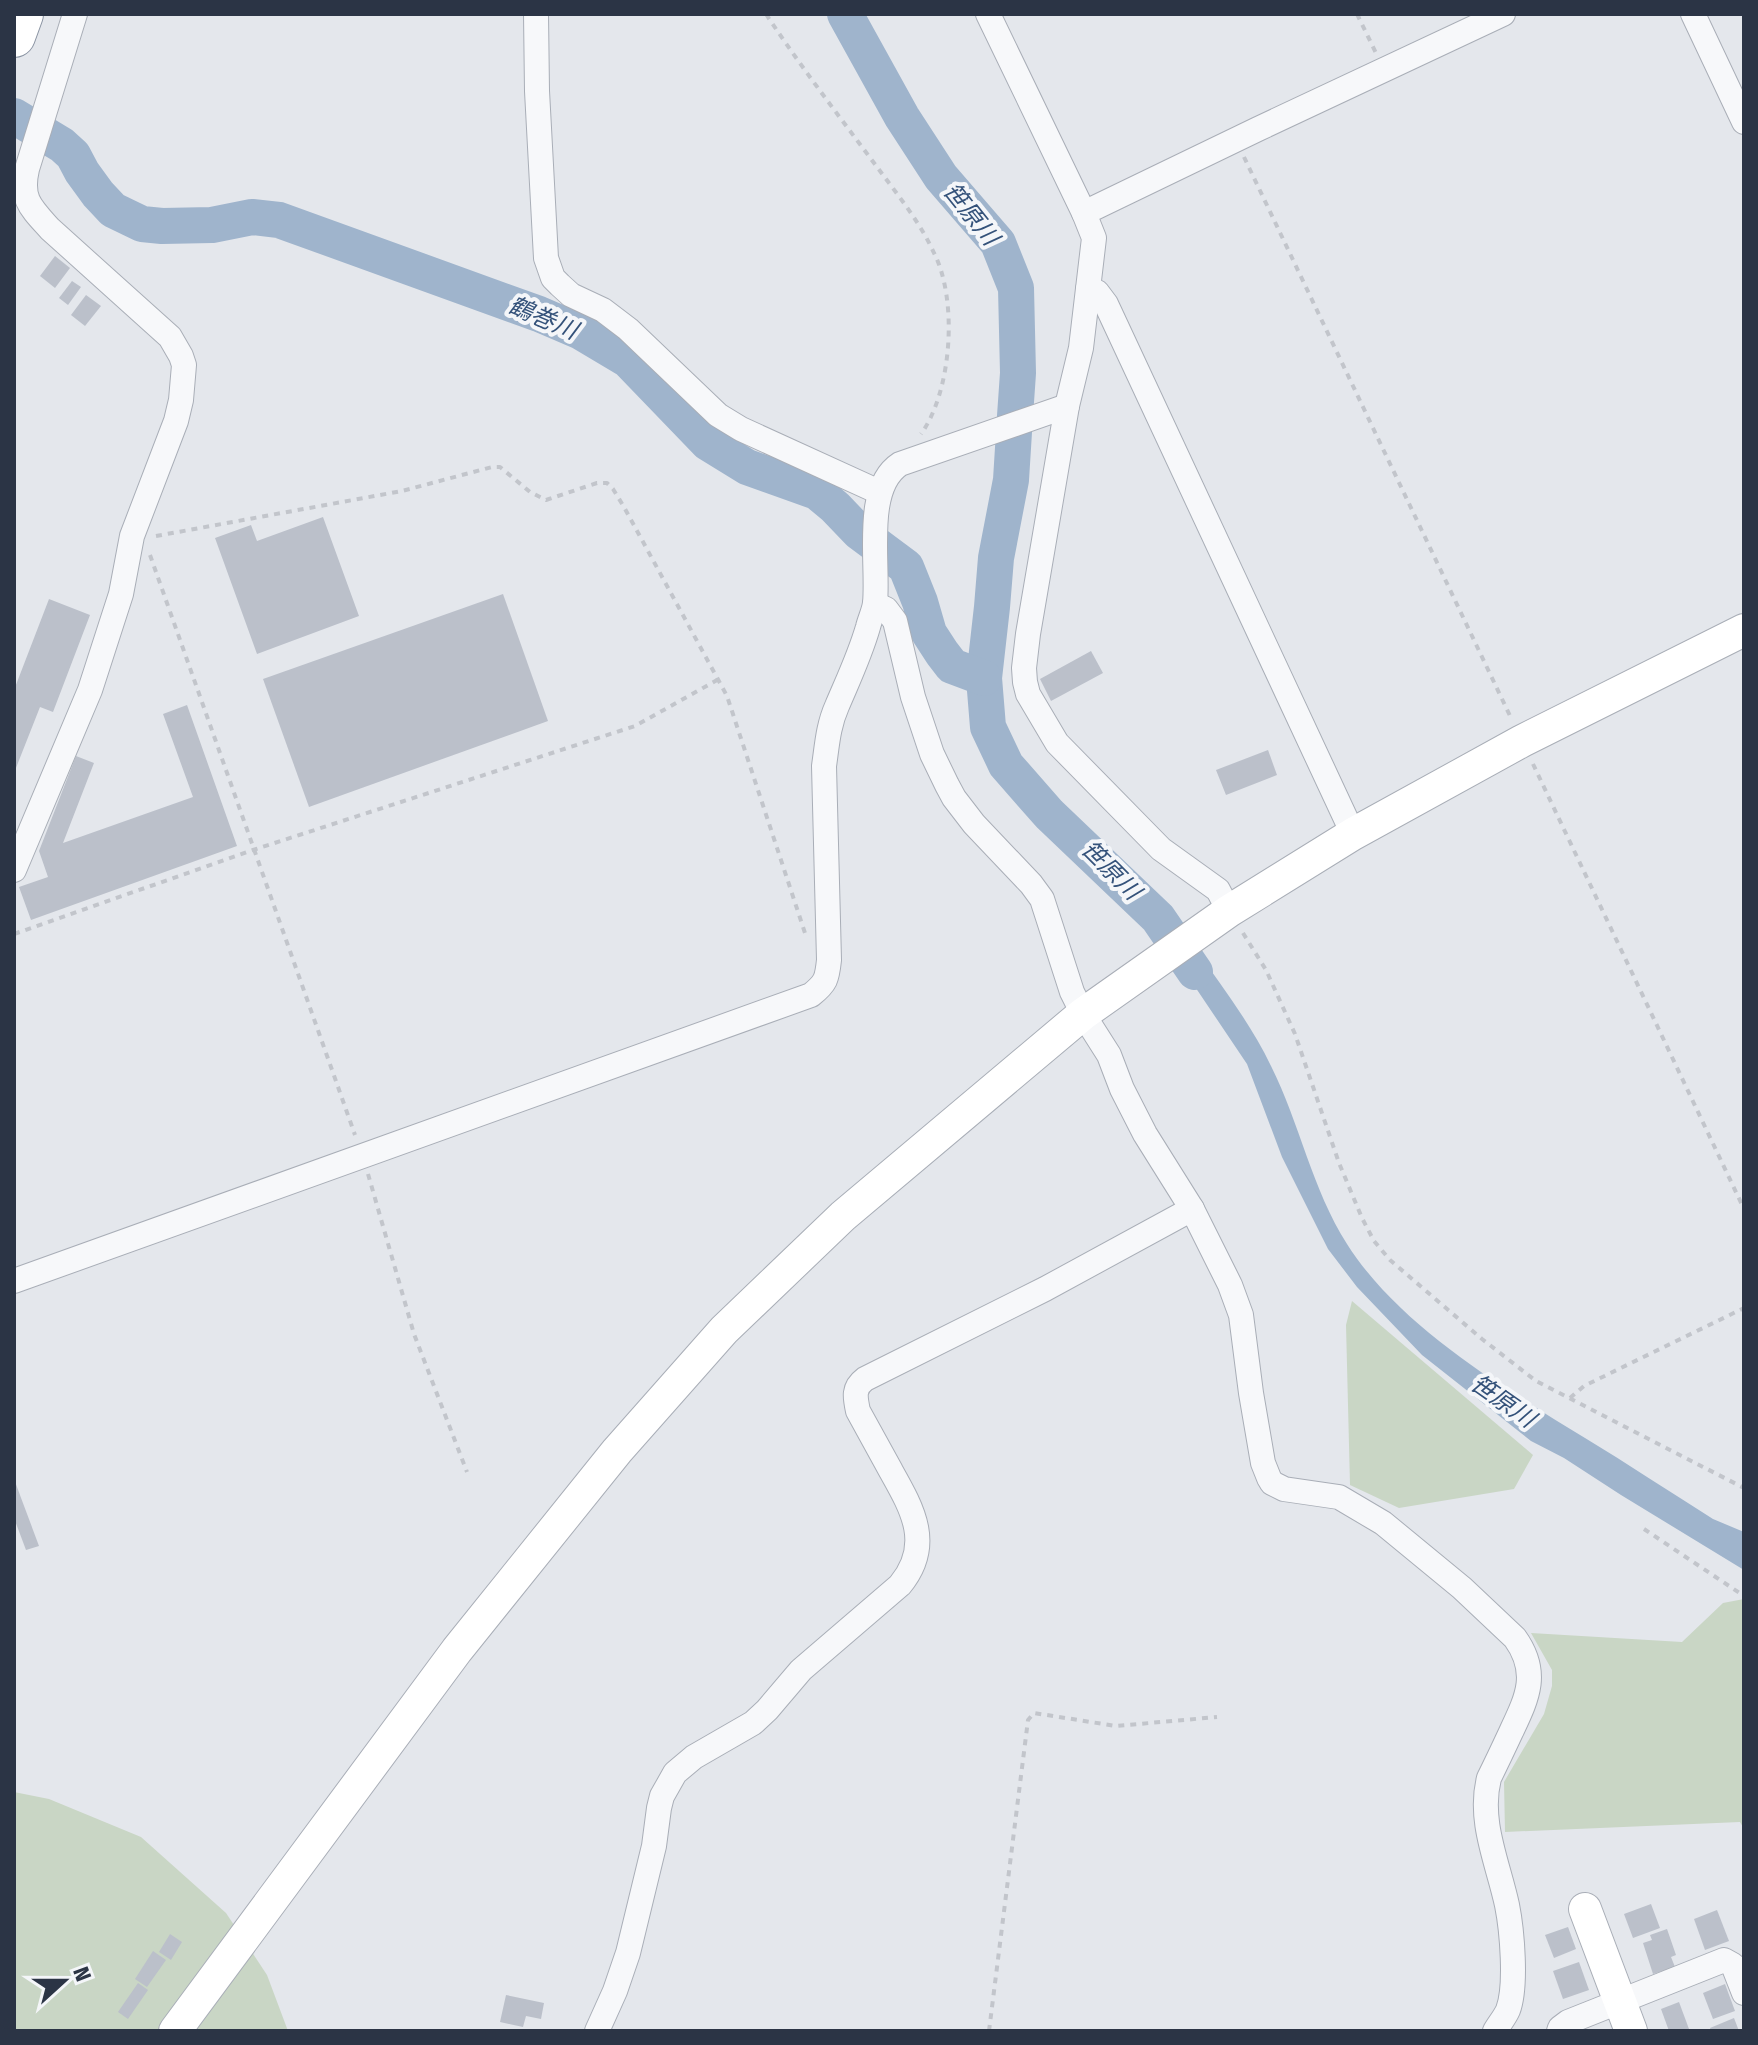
<svg xmlns="http://www.w3.org/2000/svg" width="1758" height="2045" font-family="'Fira Sans Condensed','Noto Sans JP',sans-serif">
<style>
.green{fill:#c9d6c5}
.water{fill:#9fb4cc}
.lines{fill:none;stroke-linecap:round;stroke-linejoin:round}
.river{stroke:#9fb4cc;stroke-width:36}
.building{fill:#bbc0ca}
.street-casing{stroke:#a9aeb7;stroke-width:26}
.secondary-casing{stroke:#a9aeb7;stroke-width:34}
.highway-casing{stroke:#8b94a3;stroke-width:44}
.path{stroke:#c2c5cb;stroke-width:4;stroke-dasharray:6 6;stroke-linecap:butt}
.street{stroke:#f7f8fa;stroke-width:24}
.secondary{stroke:#fff;stroke-width:32}
.highway{stroke:#fff;stroke-width:42}
.labels{text-anchor:middle;dominant-baseline:central;stroke-width:8;stroke-linejoin:round;paint-order:stroke}
.water-label{font-size:24px;font-style:italic;fill:#34527a;stroke:#f4f6f9}
</style>
<rect width="100%" height="100%" fill="#e4e7ec"/>
<g class="green">
<polygon points="1352,1301 1533,1455 1514,1489 1399,1508 1350,1485 1346,1325"/>
<polygon points="1744,1599 1744,1829 1740,1822 1505,1832 1504,1782 1544,1714 1552,1686 1552,1670 1531,1633 1682,1642 1723,1603"/>
<polygon points="14,1792 49,1799 141,1837 226,1913 267,1975 288,2031 14,2031"/>
</g>
<path class="water" d="M1196 949C1222 987 1251 1024 1271 1066 1300 1124 1312 1189 1347 1244 1399 1326 1503 1388 1585 1438 1628 1464 1670 1492 1713 1519L1744 1532V1570L1621 1495 1564 1458 1531 1441 1422 1355 1357 1287 1328 1249 1282 1157 1247 1064 1177 960Z"/>
<g class="lines">
<g class="river">
<polyline points="845,14 902,117 941,177 998,243 1016,288 1018,373 1015,416 1011,480 996,558 992,607 984,678 988,727 1006,765 1049,814 1158,918 1195,972"/>
<polyline points="14,116 62,145 73,155 82,172 98,194 113,210 142,224 162,226 212,225 252,217 279,220 539,314 581,332 628,360 708,443 747,467 817,492 835,507 859,532 906,567 920,602 929,633 942,653 952,666 984,678"/>
</g>
</g>
<g class="building">
<polygon points="55,256 70,268 55,288 40,276"/>
<polygon points="72,281 81,287 68,305 59,298"/>
<polygon points="86,295 101,306 85,326 71,315"/>
<polygon points="323,517 359,616 257,654 215,538 251,525 257,541"/>
<polygon points="503,594 548,721 309,807 263,679"/>
<polygon points="49,599 90,615 53,712 40,707 14,773 14,690"/>
<polygon points="1091,651 1103,673 1051,701 1040,679"/>
<polygon points="187,705 237,846 31,920 19,887 48,877 39,851 76,756 94,763 63,843 193,797 163,714"/>
<polygon points="1268,750 1277,775 1226,795 1216,770"/>
<polygon points="14,1479 39,1546 26,1550 14,1518"/>
<polygon points="1651,1904 1660,1928 1633,1938 1624,1914"/>
<polygon points="1717,1910 1729,1941 1705,1950 1694,1919"/>
<polygon points="1568,1927 1576,1949 1554,1958 1545,1935"/>
<polygon points="1667,1929 1676,1955 1671,1957 1675,1967 1653,1974 1643,1943 1652,1940 1650,1935"/>
<polygon points="170,1934 182,1942 171,1960 159,1952"/>
<polygon points="153,1951 166,1960 147,1987 135,1979"/>
<polygon points="1579,1962 1589,1990 1563,1999 1553,1971"/>
<polygon points="138,1983 148,1990 128,2019 118,2012"/>
<polygon points="1725,1984 1735,2011 1713,2019 1703,1993"/>
<polygon points="506,1995 544,2003 541,2019 526,2016 523,2027 500,2022"/>
<polygon points="1679,2002 1689,2029 1669,2031 1661,2009"/>
<polygon points="1734,2018 1739,2031 1711,2031 1710,2028"/>
</g>
<g class="lines">
<defs>
<g id="street">
<polyline points="536,14 537,91 546,258 553,278 560,285 571,295 603,310 628,329 718,415 741,429 879,492"/>
<path d="M988 14C1020 81 1052 147 1084 213"/>
<polyline points="1693,14 1744,122"/>
<polyline points="1088,289 1097,292 1106,304 1353,834"/>
<path d="M875 604 886 609 895 621 913 697 932 754 947 785 954 798 974 824 1031 884 1042 899 1072 992 1083 1014 1109 1055 1122 1089 1145 1134 1192 1209 1230 1285 1241 1315 1251 1393 1263 1463 1269 1478 1272 1483 1284 1489 1339 1497 1383 1523 1462 1588 1515 1638C1540 1673 1527 1698 1511 1732 1504 1747 1497 1762 1489 1778 1478 1821 1498 1863 1507 1905 1512 1930 1517 1986 1508 2010 1505 2017 1499 2024 1495 2031"/>
<path d="M14 870 90 690 121 594 132 536 176 421 181 400 184 365 181 356 170 337 50 229C31 208 20 199 27 169L75 14"/>
<polyline points="1229,911 1218,890 1161,849 1057,743 1028,694 1025,682 1024,668 1028,634 1067,406 1081,348 1094,238 1084,213 1258,129 1503,14"/>
<path d="M14 1281 811 995C826 983 827 979 829 960L824 766C827 746 828 726 837 706 848 680 860 655 868 627 870 619 874 611 875 603 879 564 863 488 900 464L1067 406"/>
<path d="M597 2031 615 1991 628 1953 654 1846 659 1808 662 1796 675 1773 694 1757 753 1723 767 1710 801 1670 900 1585C933 1545 913 1510 891 1471 880 1451 869 1431 858 1411 855 1397 853 1388 865 1379L1045 1289 1192 1209"/>
<polyline points="1559,2031 1560,2028 1568,2022 1724,1960 1733,1965 1744,1993"/>
</g>
<g id="secondary">
<polyline points="1585,1909 1631,2031"/>
<polyline points="175,2031 457,1650 617,1451 724,1330 843,1216 1083,1014 1229,911 1353,834 1522,741 1744,630"/>
</g>
<polyline id="highway" points="14,36 22,14"/>
</defs>
<use href="#street" class="street-casing"/>
<use href="#secondary" class="secondary-casing"/>
<use href="#highway" class="highway-casing"/>
<g class="path">
<path d="M766 14C801 67 839 116 877 167 897 194 920 222 934 253 958 300 952 391 921 434"/>
<polyline points="1357,14 1376,53"/>
<polyline points="1244,157 1512,720"/>
<polyline points="156,536 402,491 492,467 500,467 530,492 546,500 597,483 607,483 613,489 624,507 727,696 805,933"/>
<polyline points="150,555 355,1135"/>
<polyline points="1533,764 1744,1209"/>
<polyline points="1243,933 1266,970 1295,1034 1339,1163 1362,1218 1374,1241 1390,1260 1482,1339 1536,1381 1744,1488"/>
<polyline points="14,934 253,850 635,726 719,679"/>
<polyline points="368,1174 414,1334 467,1472"/>
<polyline points="1570,1398 1584,1386 1744,1308"/>
<polyline points="1644,1529 1744,1596"/>
<polyline points="989,2031 1028,1720 1034,1713 1116,1726 1217,1717"/>
</g>
<use href="#street" class="street"/>
<use href="#secondary" class="secondary"/>
<use href="#highway" class="highway"/>
</g>
<g class="labels">
<g class="water-label">
<text transform="translate(971 214) rotate(51)">笹原川</text>
<text transform="translate(543 318) rotate(23)">鶴巻川</text>
<text transform="translate(1111 870) rotate(45)">笹原川</text>
<text transform="translate(1503 1401) rotate(35)">笹原川</text>
</g>
</g>
<rect width="1758" height="2045" fill="none" stroke="#2b3445" stroke-width="32"/>
<g transform="translate(64 1981) rotate(69)" stroke="#f4f6f9" stroke-width="6" paint-order="stroke">
<path d="M0-6L14 30L0 20L-14 30Z" fill="#2b3445"/>
<text y="-12" font-size="22" font-weight="bold" text-anchor="middle" fill="#2b3445">N</text>
</g>
</svg>
